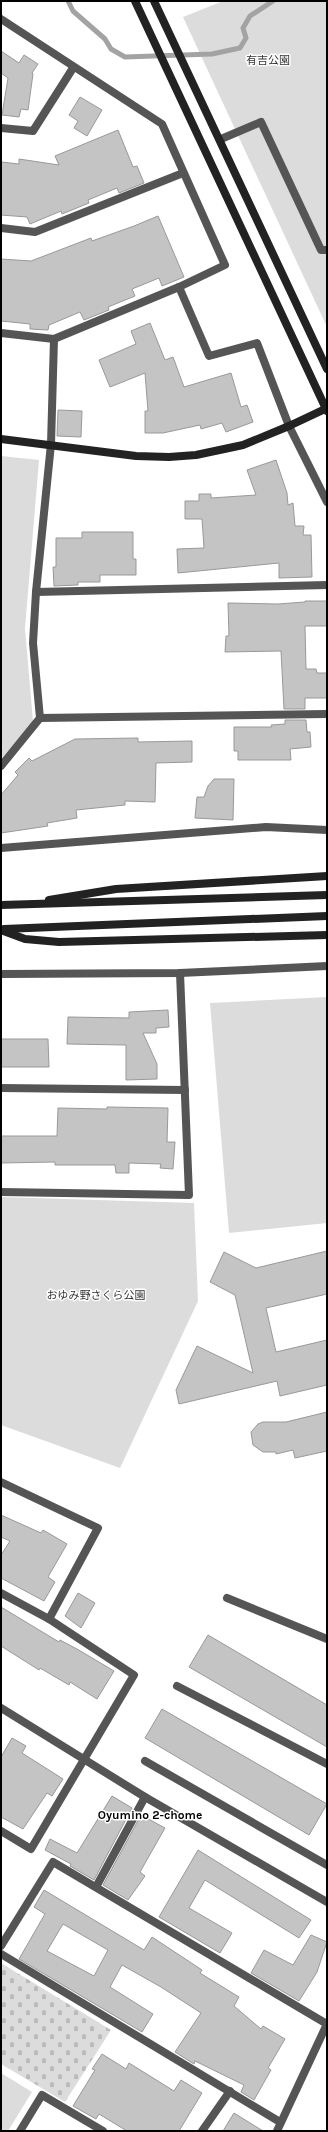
<svg xmlns="http://www.w3.org/2000/svg" width="328" height="2132" font-family="Karla,'Noto Sans JP',sans-serif">
<style>
.cemetery{fill:url(#cemetery-stones)}
.park{fill:#dcdcdc}
.lines{fill:none;stroke-linecap:round;stroke-linejoin:round}
.stream{stroke:#a3a3a3;stroke-width:5}
.building{fill:#c4c4c4;stroke:#999;fill-rule:evenodd}
.lane{stroke:#555;stroke-width:8}
.street{stroke:#555;stroke-width:8}
.secondary{stroke:#222;stroke-width:8}
.secondary-bridge{stroke:#222;stroke-width:8}
.labels{text-anchor:middle;dominant-baseline:central;stroke-width:3;stroke-linejoin:round;paint-order:stroke}
.park-label{font-size:11px;fill:#333;stroke:#fff}
.neighbourhood-label{font-size:12px;font-weight:bold;fill:#000;stroke:#fff}
</style>
<defs>
<pattern id="cemetery-stones" width="16" height="16" patternUnits="userSpaceOnUse"><rect width="16" height="16" fill="#dcdcdc"/><path d="M2 7V4a2 2 0 0 1 4 0v3zM10 15v-3a2 2 0 0 1 4 0v3z" fill="#bbb"/></pattern>
</defs>
<rect width="100%" height="100%" fill="#fff"/>
<polygon class="cemetery" points="1,1963 111,2030 65,2102 1,2064"/>
<g class="park">
<polygon points="223,1 327,1 327,327 183,17"/>
<polygon points="1,456 39,460 25,628 33,722 1,759"/>
<polygon points="327,997 327,1223 229,1233 210,1003"/>
<polygon points="1,1197 194,1203 198,1301 120,1468 1,1425"/>
<polygon points="1,2073 32,2092 8,2131 1,2131"/>
</g>
<g class="lines">
<polyline class="stream" points="68,1 73,11 105,39 111,49 125,57 212,54 240,48 246,38 243,28 250,16 273,1"/>
</g>
<g class="building">
<polygon points="1,51 19,63 24,55 38,64 32,73 33,74 28,110 21,109 19,117 2,115 8,78 1,73"/>
<polygon points="80,97 102,110 87,136 74,128 78,121 69,115"/>
<polygon points="118,130 133,167 137,166 144,183 119,193 117,188 88,200 89,203 62,214 61,211 30,224 27,217 1,215 1,162 19,164 19,159 59,165 55,156"/>
<polygon points="158,216 184,277 162,286 159,278 132,289 135,296 108,307 109,310 84,320 80,312 49,325 48,330 30,329 30,324 1,321 1,259 31,261 91,238 92,241 134,226"/>
<polygon points="150,323 165,360 173,357 184,387 231,373 241,407 247,405 253,422 226,432 222,423 201,429 200,425 163,433 145,433 145,411 148,411 145,373 110,387 99,360 136,344 131,331"/>
<polygon points="58,410 82,411 81,437 57,436"/>
<polygon points="276,460 287,493 288,505 293,503 295,526 304,526 303,535 311,535 312,577 279,578 279,563 178,573 177,549 204,548 202,519 185,519 185,501 199,501 199,494 211,494 211,498 256,495 247,470"/>
<polygon points="82,532 133,532 133,559 136,559 136,575 100,575 100,582 78,582 78,585 54,586 53,567 56,567 56,538 82,538"/>
<polygon points="305,601 327,601 327,626 305,626 306,669 316,669 317,673 327,673 327,698 305,698 305,709 284,709 281,651 225,652 226,636 229,636 228,603 278,604 305,602"/>
<polygon points="285,720 306,720 307,732 310,732 311,747 290,749 291,760 238,760 238,751 234,751 234,727 272,727 271,725 285,724"/>
<polygon points="138,738 138,742 192,741 192,762 156,763 155,802 125,801 125,805 76,810 77,818 47,823 48,826 1,833 1,795 18,775 15,772 29,758 32,761 75,739"/>
<polygon points="214,779 234,779 233,820 195,818 197,797 204,797 208,786"/>
<polygon points="168,1010 169,1027 156,1028 156,1033 143,1033 157,1064 157,1079 126,1080 126,1045 67,1044 68,1017 129,1018 129,1012"/>
<polygon points="1,1039 48,1039 49,1067 1,1067"/>
<polygon points="107,1107 168,1108 167,1142 175,1142 173,1169 160,1168 161,1164 129,1163 129,1173 116,1173 115,1165 55,1165 55,1162 1,1163 1,1136 57,1136 58,1108 107,1109"/>
<polygon points="327,1251 327,1294 266,1308 276,1352 327,1340 327,1385 280,1396 277,1381 179,1404 176,1390 197,1346 253,1373 235,1295 210,1282 224,1252 256,1268"/>
<polygon points="327,1412 327,1451 295,1458 293,1450 276,1454 276,1452 263,1452 253,1445 251,1432 258,1424 263,1422 286,1422"/>
<polygon points="1,1515 41,1533 43,1530 67,1544 48,1577 55,1582 44,1601 1,1578 1,1555 10,1541 1,1537"/>
<polygon points="78,1593 95,1603 81,1628 65,1616"/>
<polygon points="1,1607 59,1642 60,1640 77,1649 114,1671 97,1699 70,1682 69,1685 40,1668 39,1670 1,1646"/>
<polygon points="208,1635 327,1705 327,1747 189,1667"/>
<polygon points="162,1709 327,1804 309,1835 145,1738"/>
<polygon points="12,1738 26,1746 22,1753 63,1779 52,1796 47,1793 23,1829 1,1817 1,1757"/>
<polygon points="112,1796 132,1808 94,1880 70,1866 71,1864 45,1850 50,1839 77,1853"/>
<polygon points="141,1815 165,1828 140,1872 145,1876 128,1900 103,1885"/>
<polygon points="198,1850 311,1920 299,1938 205,1880 189,1908 232,1933 220,1953 159,1917"/>
<path d="M44 1890 144 1950 152 1937 202 1970 200 1973 239 1997 234 2006 261 2029 263 2026 285 2039 268 2068 271 2070 254 2100 241 2092 244 2085 195 2061 194 2064 175 2052 201 2013 161 1987 122 1965 110 1987 153 2014 142 2032 19 1959 45 1914 34 1907ZM63 1924 108 1950 94 1976 47 1951Z"/>
<polygon points="311,1935 327,1942 317,1972 299,2001 251,1973 264,1950 293,1965"/>
<polygon points="102,2054 126,2069 129,2063 174,2091 181,2080 202,2093 179,2131 127,2131 99,2114 96,2119 73,2106 95,2070 92,2069"/>
<polygon points="234,2113 263,2131 223,2131"/>
</g>
<g class="lines">
<g class="lane">
<polyline points="221,139 261,122 321,250 327,250"/>
<polyline points="227,1598 327,1639"/>
<polyline points="177,1686 327,1764"/>
<polyline points="145,1761 327,1865"/>
</g>
<g class="street">
<polyline points="1,19 162,124 225,265 179,287 54,339 1,333"/>
<polyline points="1,128 33,131 73,68"/>
<polyline points="1,228 35,232 183,173"/>
<polyline points="179,287 209,356 257,343 289,426 327,502"/>
<polyline points="36,592 327,585"/>
<polyline points="40,718 327,714"/>
<polyline points="1,766 40,718 33,643 36,592 51,444 54,339"/>
<polyline points="1,848 266,827 327,830"/>
<polyline points="1,974 180,973 327,966"/>
<polyline points="1,1088 185,1090"/>
<polyline points="1,1192 189,1195 180,973"/>
<polyline points="1,1482 98,1528 49,1619"/>
<polyline points="1,1593 49,1619 134,1675 31,1849 1,1831"/>
<polyline points="1,1708 145,1797 327,1902"/>
<polyline points="96,1887 145,1797"/>
<polyline points="1,1946 53,1862 327,2024"/>
<polyline points="1,1954 280,2122"/>
<polyline points="20,2131 42,2095 103,2131"/>
<polyline points="202,2131 230,2091"/>
<polyline points="277,2131 327,2024"/>
</g>
<g class="secondary">
<polyline points="135,1 327,411"/>
<polyline points="154,1 327,369"/>
<polyline points="1,439 136,456 169,457 196,455 243,445 289,426"/>
<polyline points="49,900 116,889 327,876"/>
<polyline points="1,905 327,895"/>
<polyline points="4,929 327,916"/>
<polyline points="1,930 25,939 59,942 327,935"/>
</g>
<polyline class="secondary-bridge" points="289,426 327,408"/>
</g>
<g class="labels">
<g class="park-label">
<text x="268" y="60">有吉公園</text>
<text x="96" y="1295">おゆみ野さくら公園</text>
</g>
<g class="neighbourhood-label">
<text x="150" y="1815">Oyumino 2-chome</text>
</g>
</g>
<rect width="328" height="2132" fill="none" stroke="#000000" stroke-width="4"/>
</svg>
